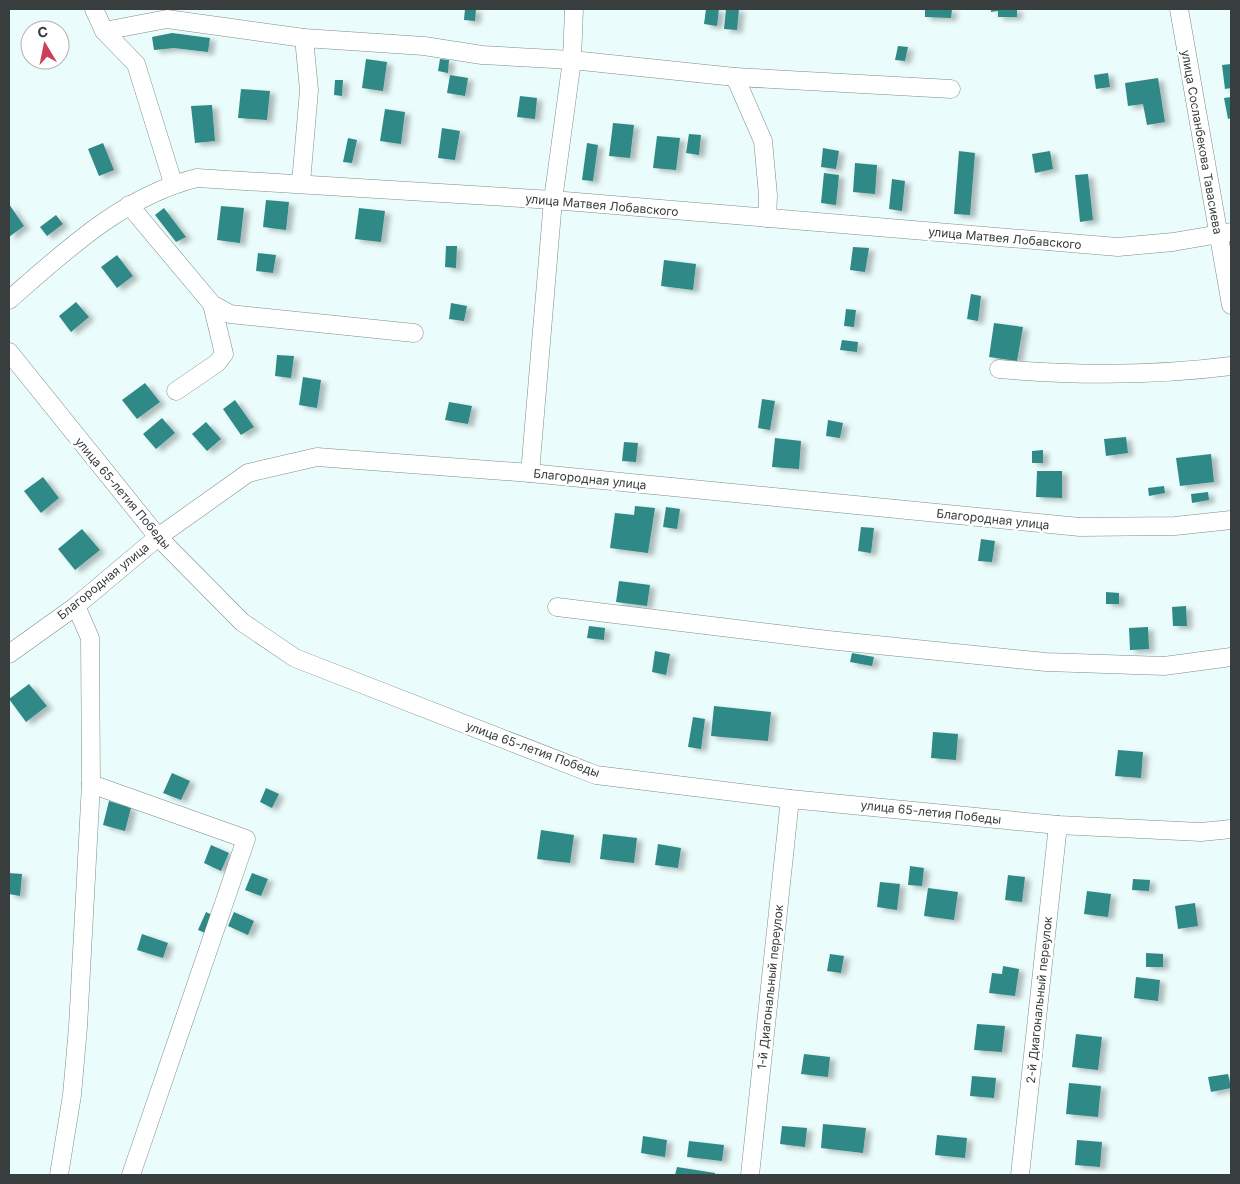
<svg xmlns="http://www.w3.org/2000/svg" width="1240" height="1184" font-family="Inter,sans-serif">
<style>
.building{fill:#2f8987;filter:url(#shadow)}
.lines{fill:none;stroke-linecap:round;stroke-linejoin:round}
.minor-casing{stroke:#7d8d8c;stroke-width:19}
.minor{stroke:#fff;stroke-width:18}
.labels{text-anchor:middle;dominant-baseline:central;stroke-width:5;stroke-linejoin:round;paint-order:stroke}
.street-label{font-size:12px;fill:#373e3d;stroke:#fff}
</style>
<defs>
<filter id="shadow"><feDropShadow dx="5.5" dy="3" stdDeviation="2.5" flood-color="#0004"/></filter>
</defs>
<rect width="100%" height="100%" fill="#eafcfb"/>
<g class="building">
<polygon points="465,9 476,9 475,21 464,20"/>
<polygon points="706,9 719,9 717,26 704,24"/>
<polygon points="726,9 739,9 737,30 724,29"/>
<polygon points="925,9 952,9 951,18 925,17"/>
<polygon points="991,9 1017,9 1017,17 998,17 998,11 991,12"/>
<polygon points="172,33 210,38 208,52 174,48 154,50 152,37"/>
<polygon points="898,46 908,47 905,61 895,60"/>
<polygon points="366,59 387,62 383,91 362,88"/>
<polygon points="440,59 449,60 448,73 438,71"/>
<polygon points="1231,64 1231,88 1225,89 1222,65"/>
<polygon points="1108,73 1110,87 1096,89 1094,75"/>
<polygon points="450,75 468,78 465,96 447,93"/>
<polygon points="1158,78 1165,122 1147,125 1143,104 1128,106 1125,83"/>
<polygon points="335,80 343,80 342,96 334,95"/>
<polygon points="241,89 270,91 267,120 238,118"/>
<polygon points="520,96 537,98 535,119 517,117"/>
<polygon points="1231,97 1231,118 1228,119 1224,98"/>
<polygon points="212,105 215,141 195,143 191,106"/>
<polygon points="385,109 405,112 401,144 380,141"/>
<polygon points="613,123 634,125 630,158 609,156"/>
<polygon points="442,128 460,131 455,160 438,158"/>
<polygon points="689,134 701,135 699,155 686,153"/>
<polygon points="657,136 680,138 676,170 653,168"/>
<polygon points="348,138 357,140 352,163 343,162"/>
<polygon points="103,143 114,170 99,176 88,149"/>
<polygon points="587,143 598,145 593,181 582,180"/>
<polygon points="823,148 839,151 836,169 821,167"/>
<polygon points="959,151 975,153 970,215 954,214"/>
<polygon points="1050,151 1053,169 1035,173 1032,154"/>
<polygon points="855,163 877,165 875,194 853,192"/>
<polygon points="824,173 839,175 836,205 821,203"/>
<polygon points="1088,174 1093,220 1080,222 1075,175"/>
<polygon points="892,179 905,181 902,211 889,209"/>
<polygon points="266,200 289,202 286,230 263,227"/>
<polygon points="9,204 24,226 9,237"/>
<polygon points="221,206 244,208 240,243 217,240"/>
<polygon points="164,208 186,237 176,242 155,215"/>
<polygon points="359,208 385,211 381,242 355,239"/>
<polygon points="56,215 63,224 47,236 40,227"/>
<polygon points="446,246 457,246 456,268 445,267"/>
<polygon points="853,247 869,248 865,272 850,270"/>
<polygon points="258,253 276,255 273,273 256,271"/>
<polygon points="117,255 133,276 117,288 101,267"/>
<polygon points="664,260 696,264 693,290 661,286"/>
<polygon points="971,294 981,296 978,321 967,319"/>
<polygon points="76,302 89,317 71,332 59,316"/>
<polygon points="451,303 467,306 464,321 449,319"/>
<polygon points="846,309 856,310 854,327 844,326"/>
<polygon points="994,323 1023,327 1017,361 989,357"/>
<polygon points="842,340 858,342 857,352 840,350"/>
<polygon points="277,355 294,356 291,378 275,376"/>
<polygon points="303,377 321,380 317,408 299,405"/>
<polygon points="145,383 160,402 137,419 122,400"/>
<polygon points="762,399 775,401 770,430 758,428"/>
<polygon points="235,400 254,427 241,435 223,409"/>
<polygon points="449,402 472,406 468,424 445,420"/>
<polygon points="162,418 175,433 156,449 143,434"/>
<polygon points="828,420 843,423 840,438 826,436"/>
<polygon points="206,422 221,439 207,451 192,434"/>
<polygon points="1126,437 1128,453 1106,456 1104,439"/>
<polygon points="775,438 801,441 799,469 772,467"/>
<polygon points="624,442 638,443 636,462 622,461"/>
<polygon points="1043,450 1043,463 1032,463 1032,451"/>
<polygon points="1211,454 1214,482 1180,486 1176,458"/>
<polygon points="1037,471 1062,471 1062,498 1036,497"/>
<polygon points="43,477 59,498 41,513 24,491"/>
<polygon points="1164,486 1165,493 1149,496 1148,488"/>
<polygon points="1208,492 1209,500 1192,503 1191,494"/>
<polygon points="635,506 655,508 648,553 610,548 615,513 634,515"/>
<polygon points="666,507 680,509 677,529 663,527"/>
<polygon points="861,527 874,528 871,553 858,551"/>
<polygon points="82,529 100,550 75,570 58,549"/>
<polygon points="981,539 995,541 992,562 978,561"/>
<polygon points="619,581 650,585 647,606 616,602"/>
<polygon points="1106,592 1119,593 1119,604 1106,604"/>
<polygon points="1186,606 1187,626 1173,626 1172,607"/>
<polygon points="589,626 605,628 604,640 587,638"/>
<polygon points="1148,627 1149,649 1130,650 1129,628"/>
<polygon points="655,651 670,654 666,675 652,672"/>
<polygon points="852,653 874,657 872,666 850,662"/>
<polygon points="29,684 47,706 26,722 9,699"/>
<polygon points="714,706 771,712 768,741 711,736"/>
<polygon points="693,717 705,719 701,749 688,747"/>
<polygon points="933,732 958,734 956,760 931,758"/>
<polygon points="1118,750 1143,752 1141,778 1115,776"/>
<polygon points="172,773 190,781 181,800 163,793"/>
<polygon points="266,788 279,794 272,808 260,802"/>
<polygon points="109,801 131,808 125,831 103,825"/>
<polygon points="541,830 574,835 570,863 537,859"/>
<polygon points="603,834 637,838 634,863 600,859"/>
<polygon points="658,844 681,848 678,868 655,865"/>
<polygon points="211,845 229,853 221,871 204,863"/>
<polygon points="910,866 924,868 922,886 908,885"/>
<polygon points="9,873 22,874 20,896 9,894"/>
<polygon points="252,873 268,879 261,896 245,890"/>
<polygon points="1008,875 1025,877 1022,902 1005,900"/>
<polygon points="1133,879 1150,880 1149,891 1132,890"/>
<polygon points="880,882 900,884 897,910 877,907"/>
<polygon points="928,888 958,892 954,920 924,916"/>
<polygon points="1087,891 1111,894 1108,917 1084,914"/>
<polygon points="1195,903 1198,926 1178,929 1175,906"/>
<polygon points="206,912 212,915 205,933 198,930"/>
<polygon points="234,912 254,921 248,935 228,926"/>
<polygon points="142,934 168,943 163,958 137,950"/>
<polygon points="1146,953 1163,954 1163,967 1146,967"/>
<polygon points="830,954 844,956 841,973 827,971"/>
<polygon points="1003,966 1019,969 1015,996 989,993 992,973 1002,974"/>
<polygon points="1136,977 1160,980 1158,1001 1134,998"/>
<polygon points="977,1024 1005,1026 1002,1052 974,1050"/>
<polygon points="1076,1034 1102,1037 1098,1070 1072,1067"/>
<polygon points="804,1054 830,1057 828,1077 801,1074"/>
<polygon points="1228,1074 1231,1088 1211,1092 1208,1077"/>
<polygon points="972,1076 996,1078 994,1098 970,1096"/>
<polygon points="1069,1083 1101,1086 1098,1117 1066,1114"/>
<polygon points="823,1124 866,1128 863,1153 821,1148"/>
<polygon points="782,1126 807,1128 805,1147 780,1144"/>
<polygon points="937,1135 967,1138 965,1158 935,1155"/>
<polygon points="643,1136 667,1140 665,1157 641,1153"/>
<polygon points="1077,1140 1102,1142 1100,1167 1075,1165"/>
<polygon points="689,1141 724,1145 722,1161 687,1157"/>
<polygon points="677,1167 715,1173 715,1175 675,1175"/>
</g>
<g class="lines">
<defs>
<g id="minor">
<polyline points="94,9 104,31 167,19 304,38 424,46 482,55 572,60 735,77 763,141 768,195 767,218"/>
<polyline points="1179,9 1231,305"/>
<polyline points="104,31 136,64 173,183"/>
<polyline points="735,77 951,89"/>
<polyline points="301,183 309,90 304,38"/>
<polyline points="129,205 212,304 230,314 414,333"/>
<path d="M9 300C65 251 123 196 197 178L553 200 1118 247 1173 242 1231 232"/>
<polyline points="9,352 158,537 242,622 295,658 596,775 790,799 1058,825 1201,832 1231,829"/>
<path d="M999 369C1078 376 1152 376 1231 366"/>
<polyline points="176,391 217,363 224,354 212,304"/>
<polyline points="530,473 553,200 572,60 574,9"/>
<polyline points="557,607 828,640 1046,662 1164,666 1231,657"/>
<polyline points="9,654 76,606 158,537 248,473 317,457 530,473 1080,527 1175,526 1231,520"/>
<polyline points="91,784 246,839 131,1175"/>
<polyline points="59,1175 72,1095 78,1027 91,784 90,638 76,606"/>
<polyline points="750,1175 790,799"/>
<polyline points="1020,1175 1058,825"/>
</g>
</defs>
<use href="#minor" class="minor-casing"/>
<use href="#minor" class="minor"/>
</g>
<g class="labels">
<g class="street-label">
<text transform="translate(1202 142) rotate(80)">улица Сосланбекова Тавасиева</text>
<text transform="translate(602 205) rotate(5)">улица Матвея Лобавского</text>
<text transform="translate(1005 238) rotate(5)">улица Матвея Лобавского</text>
<text transform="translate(590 479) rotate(6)">Благородная улица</text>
<text transform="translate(123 493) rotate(50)">улица 65-летия Победы</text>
<text transform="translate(993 519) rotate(6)">Благородная улица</text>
<text transform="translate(103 581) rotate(-39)">Благородная улица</text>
<text transform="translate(533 749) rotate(20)">улица 65-летия Победы</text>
<text transform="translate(931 812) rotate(6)">улица 65-летия Победы</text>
<text transform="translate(770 987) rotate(-84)">1-й Диагональный переулок</text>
<text transform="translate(1039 1000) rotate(-84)">2-й Диагональный переулок</text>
</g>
</g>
<rect width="1240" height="1184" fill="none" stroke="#373e3d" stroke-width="20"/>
<g transform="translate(45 45) rotate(350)"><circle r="24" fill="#ffffff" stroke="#afb2b1"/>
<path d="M0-4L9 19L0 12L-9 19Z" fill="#ce3e5b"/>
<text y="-8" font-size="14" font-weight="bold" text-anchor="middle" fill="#373e3d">С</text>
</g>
</svg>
